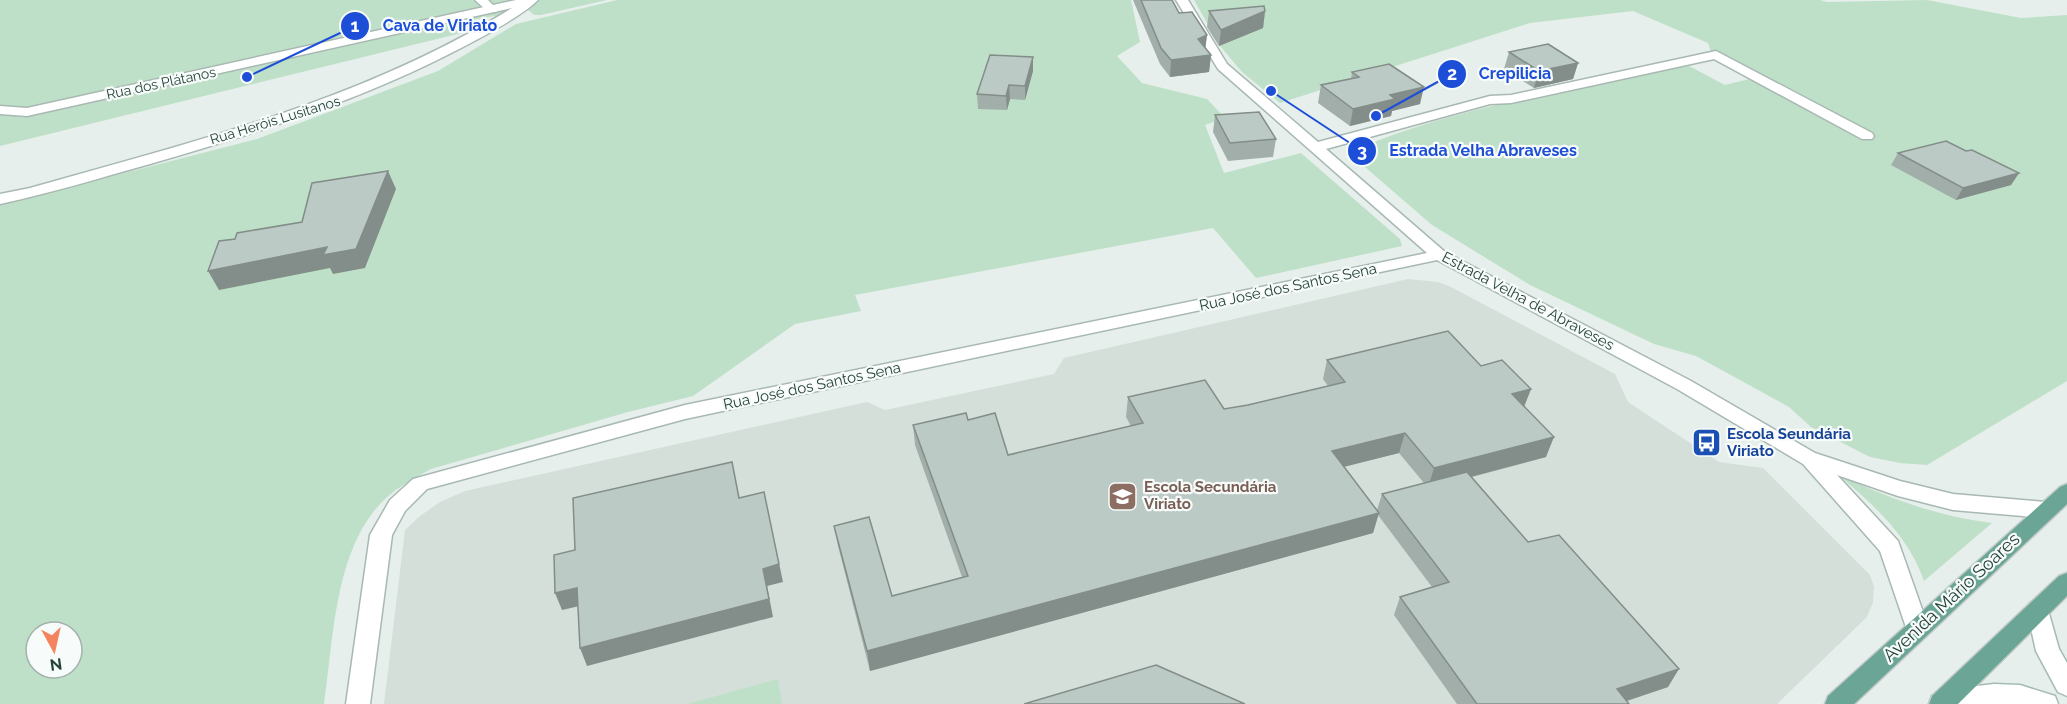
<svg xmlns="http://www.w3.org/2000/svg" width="2067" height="704" font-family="Raleway,sans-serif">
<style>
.built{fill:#d4dfda}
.green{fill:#bfe0c8;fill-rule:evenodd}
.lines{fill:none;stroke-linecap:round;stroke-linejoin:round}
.lane-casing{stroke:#a8b8b2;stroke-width:3}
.street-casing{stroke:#a8b8b2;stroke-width:3}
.secondary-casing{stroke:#a4bbb3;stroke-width:3}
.primary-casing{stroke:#c2cac8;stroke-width:3}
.lane{fill:#fff;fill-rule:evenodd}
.street{fill:#fff;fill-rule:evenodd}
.secondary{fill:#fff;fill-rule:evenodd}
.primary{fill:#6aa596;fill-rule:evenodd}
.wall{fill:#a1aea9;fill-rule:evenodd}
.shaded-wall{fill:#838d89}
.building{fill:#bbcac4;stroke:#838d89;stroke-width:1.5}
.labels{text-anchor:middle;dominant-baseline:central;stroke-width:4.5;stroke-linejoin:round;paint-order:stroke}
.far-street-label{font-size:14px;fill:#24423a;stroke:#f7fbf9}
.street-label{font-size:15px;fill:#24423a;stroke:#f7fbf9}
.transit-label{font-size:15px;font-weight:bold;fill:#164399;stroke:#f7fbf9;text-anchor:start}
.education-label{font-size:15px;font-weight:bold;fill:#785e54;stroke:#f7fbf9;text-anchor:start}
.near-street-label{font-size:18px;fill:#24423a;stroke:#f7fbf9}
.leader{fill:none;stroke:#1d4ed8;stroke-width:2}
.callout-dot{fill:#1d4ed8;stroke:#f7fbf9;stroke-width:2}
.mark-label{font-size:18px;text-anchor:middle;font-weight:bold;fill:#fff}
.callout-label{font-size:16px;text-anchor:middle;font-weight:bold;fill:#1d4ed8;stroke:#f7fbf9;stroke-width:4.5;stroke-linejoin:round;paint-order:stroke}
</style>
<rect width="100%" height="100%" fill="#e6efeb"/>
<polygon class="built" points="1408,279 1438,282 1451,287 1615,374 1628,402 1719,462 1763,468 1870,575 1874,587 1873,602 1867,617 1777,704 384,704 405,530 420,516 440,502 465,491 867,402 885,410 1054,374 1064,358"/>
<g class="green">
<polygon points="0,0 607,0 541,15 534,15 528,10 472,20 480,22 479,27 474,30 0,146"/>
<path d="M617 0H1131L1140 42 1117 56 1142 83 1207 99 1225 118 1205 125 1224 173 1301 153 1400 239 1402 246 1256 278 1213 228 855 295 861 311 795 324 693 396 628 412 431 469C415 478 399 486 385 499 334 548 334 638 324 704H0V205L257 139 438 71 516 24ZM36 632H72V668H36Z"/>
<path d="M1194 0H1820L1827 2 1927 0 2021 18 2067 15V381L1927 465 1900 463 1870 457 1811 427 1789 407 1696 356 1654 344 1530 285 1432 225 1350 154 1352 151C1449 109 1558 92 1662 69L1689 66 1725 85 1749 79 1714 61 1708 43 1633 11 1530 23 1280 103 1242 72 1220 46Z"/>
<path d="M1837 474C1888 498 1936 516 1992 523L1924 581C1908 535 1874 505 1837 474Z"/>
<polygon points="778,679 782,704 687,704"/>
</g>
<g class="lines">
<defs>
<polygon id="lane" points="475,0 488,0 498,10 496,12 488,12"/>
<g id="street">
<path d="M516 0H538C522 16 482 37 461 48 362 100 257 133 150 164 100 178 51 193 0 204V194L30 188C196 141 364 100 512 8L27 116 0 114V106L27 108Z"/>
<polygon points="1176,0 1188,0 1227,64 1318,142 1490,96 1511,95 1716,51 1872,133 1874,136 1872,139 1862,139 1714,59 1511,103 1490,104 1326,149 1445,252 1691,381 1815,453 1900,481 1953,494 2045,502 2052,504 2055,510 2052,516 2045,518 1953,510 1898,496 1837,475 1898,541 1929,629 1925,636 1917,639 1909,636 1880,551 1803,464 1677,389 1437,260 685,419 427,489 405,511 392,535 370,704 346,704 370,535 390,500 413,479 685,405 1427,253 1218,69"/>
</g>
<g id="secondary">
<polygon points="2038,601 2046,603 2059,649 2067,663 2067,696 2058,692 2036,651 2027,610 2030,603"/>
<polygon points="1994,684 2020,685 2055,696 2058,704 1929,704 1932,696 1968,687"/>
</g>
<g id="primary">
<polygon points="2067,484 2067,504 1854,704 1825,704 1828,696 2060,487"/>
<polygon points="2067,573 2067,596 1958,704 1929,704 1932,696 2059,576"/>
</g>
</defs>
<use href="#lane" class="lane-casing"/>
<use href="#street" class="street-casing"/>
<use href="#secondary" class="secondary-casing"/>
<use href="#primary" class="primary-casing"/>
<use href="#lane" class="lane"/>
<use href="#street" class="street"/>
<use href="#secondary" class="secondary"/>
<use href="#primary" class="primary"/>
</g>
<g class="wall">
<polygon points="1133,0 1172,0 1179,13 1207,35 1205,48 1211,55 1209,72 1170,77 1160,64"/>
<polygon points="1209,11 1265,11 1263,28 1219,46 1207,27"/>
<polygon points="1509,52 1578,63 1573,79 1534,88 1504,69"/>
<polygon points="1033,71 1025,100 1010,99 1007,110 978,109 977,94"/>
<polygon points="1352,72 1420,104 1392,111 1391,116 1350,126 1318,103 1321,85 1351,79"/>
<polygon points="1215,115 1276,139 1273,157 1228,161 1213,132"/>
<polygon points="1966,151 2019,173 2011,185 1956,200 1891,165 1898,153"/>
<path d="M1327 360 1481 366 1531 389 1524 407 1546 457 1472 477 1528 542 1668 687 1627 701 1629 704H1457L1394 615 1400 597 1432 587 1378 515 1373 533 870 671 838 546 834 526 892 596 962 577 915 445 913 425 968 420 1008 455 1131 426 1126 417 1128 397 1224 409 1248 405 1328 386 1323 379ZM1399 453 1424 483 1382 494 1377 510 1344 466Z"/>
</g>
<g class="shaded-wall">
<polygon points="1265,11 1263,28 1219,46 1221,30"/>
<polygon points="1207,35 1205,52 1198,39"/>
<polygon points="1211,55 1209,72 1170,77 1171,60"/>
<polygon points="1033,57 1033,71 1025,100 1025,86"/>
<polygon points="1578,63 1573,79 1534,88 1539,71"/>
<polygon points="1009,85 1010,99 1007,110 1006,96"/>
<polygon points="1424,87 1420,104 1392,111 1391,116 1350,126 1353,109 1390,95"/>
<polygon points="388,171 396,189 365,268 333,274 330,268 219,290 208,271 327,247"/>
<polygon points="2019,173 2011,185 1956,200 1963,188"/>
<polygon points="1531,389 1523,409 1512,394"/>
<polygon points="1405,433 1399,453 1328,471 1332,451"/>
<polygon points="1554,437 1546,457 1428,488 1434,468"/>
<polygon points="764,492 783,582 767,586 773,617 587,666 580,648 763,569"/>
<polygon points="1379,513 1373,533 870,671 867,651"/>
<polygon points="577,588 584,605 562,610 555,593"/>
<polygon points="1679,669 1668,687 1617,704 1617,689"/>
</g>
<g class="building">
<polygon points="1141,0 1172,0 1179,13 1192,12 1207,35 1198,39 1211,55 1171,60 1161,48"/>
<polygon points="1264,6 1265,11 1221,30 1209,11"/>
<polygon points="1548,44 1578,63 1539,71 1509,52"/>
<polygon points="990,55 1033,57 1025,86 1009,85 1006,96 977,94"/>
<polygon points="1389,64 1424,87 1390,95 1395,99 1353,109 1321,85 1359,77 1352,72"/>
<polygon points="1259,112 1276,139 1230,143 1215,115"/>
<polygon points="1946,141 1966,151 1972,150 2019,173 1963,188 1898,153"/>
<polygon points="388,171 356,249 323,255 327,247 208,271 219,241 235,239 237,233 302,222 312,183"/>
<polygon points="1448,331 1481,366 1502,360 1531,389 1512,394 1554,437 1434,468 1405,433 1332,451 1379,513 867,651 834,526 869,517 892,596 968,576 913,425 966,413 968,420 995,413 1008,455 1143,423 1128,397 1205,380 1224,409 1248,405 1345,382 1327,360"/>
<polygon points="732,462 739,498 764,492 779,564 763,569 769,599 580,648 577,588 555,593 554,555 575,550 573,498"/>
<polygon points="1467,472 1528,542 1559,535 1679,669 1617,689 1629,704 1477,704 1400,597 1449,582 1382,494"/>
<polygon points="1156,665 1245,704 1024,704"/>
</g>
<defs>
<symbol id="bus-square" viewBox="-11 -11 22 22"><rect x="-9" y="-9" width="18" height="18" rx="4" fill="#1a4fb4" stroke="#f7fbf9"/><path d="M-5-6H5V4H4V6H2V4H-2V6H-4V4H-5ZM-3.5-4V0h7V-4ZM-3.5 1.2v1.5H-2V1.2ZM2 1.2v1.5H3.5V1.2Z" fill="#fff"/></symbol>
<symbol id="school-square" viewBox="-11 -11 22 22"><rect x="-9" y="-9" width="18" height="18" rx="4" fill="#8d6e63" stroke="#f7fbf9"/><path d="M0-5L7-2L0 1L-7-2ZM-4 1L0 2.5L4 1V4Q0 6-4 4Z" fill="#fff"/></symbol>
</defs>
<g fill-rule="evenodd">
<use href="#bus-square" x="1690" y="426" width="33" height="33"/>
<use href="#school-square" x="1106" y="480" width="33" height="33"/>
</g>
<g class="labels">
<g class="far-street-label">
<text transform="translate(161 83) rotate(-12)">Rua dos Plátanos</text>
<text transform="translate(275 120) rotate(-17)">Rua Heróis Lusitanos</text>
</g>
<g class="street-label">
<text transform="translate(1288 287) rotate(-12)">Rua José dos Santos Sena</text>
<text transform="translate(1528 301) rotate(28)">Estrada Velha de Abraveses</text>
<text transform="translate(812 386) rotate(-12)">Rua José dos Santos Sena</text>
</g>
<g class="transit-label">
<text x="1727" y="434">Escola Seundária<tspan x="1727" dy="17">Viriato</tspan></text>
</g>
<g class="education-label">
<text x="1144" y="487">Escola Secundária<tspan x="1144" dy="17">Viriato</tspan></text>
</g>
<g class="near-street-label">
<text transform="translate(1951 597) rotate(-43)">Avenida Mário Soares</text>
</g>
</g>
<path class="leader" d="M247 77L355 26M1376 116L1452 74M1271 91L1362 151"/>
<g class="callout-dot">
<circle cx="247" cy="77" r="6"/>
<circle cx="1376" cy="116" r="6"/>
<circle cx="1271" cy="91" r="6"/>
<circle cx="355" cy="26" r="15"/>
<circle cx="1452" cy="74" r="15"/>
<circle cx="1362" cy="151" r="15"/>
</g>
<g class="mark-label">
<text x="355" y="32">1</text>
<text x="1452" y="80">2</text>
<text x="1362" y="157">3</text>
</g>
<g class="callout-label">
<text x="440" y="31">Cava de Viriato</text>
<text x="1515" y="79">Crepilicia</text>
<text x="1483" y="156">Estrada Velha Abraveses</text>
</g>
<g transform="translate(54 650) rotate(172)"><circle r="28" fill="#f7fbf9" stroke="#a3b1ad" stroke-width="1.5"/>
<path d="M0-4.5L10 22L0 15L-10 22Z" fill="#f4845f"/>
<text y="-9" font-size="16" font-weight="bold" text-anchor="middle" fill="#24423a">N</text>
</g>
</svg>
